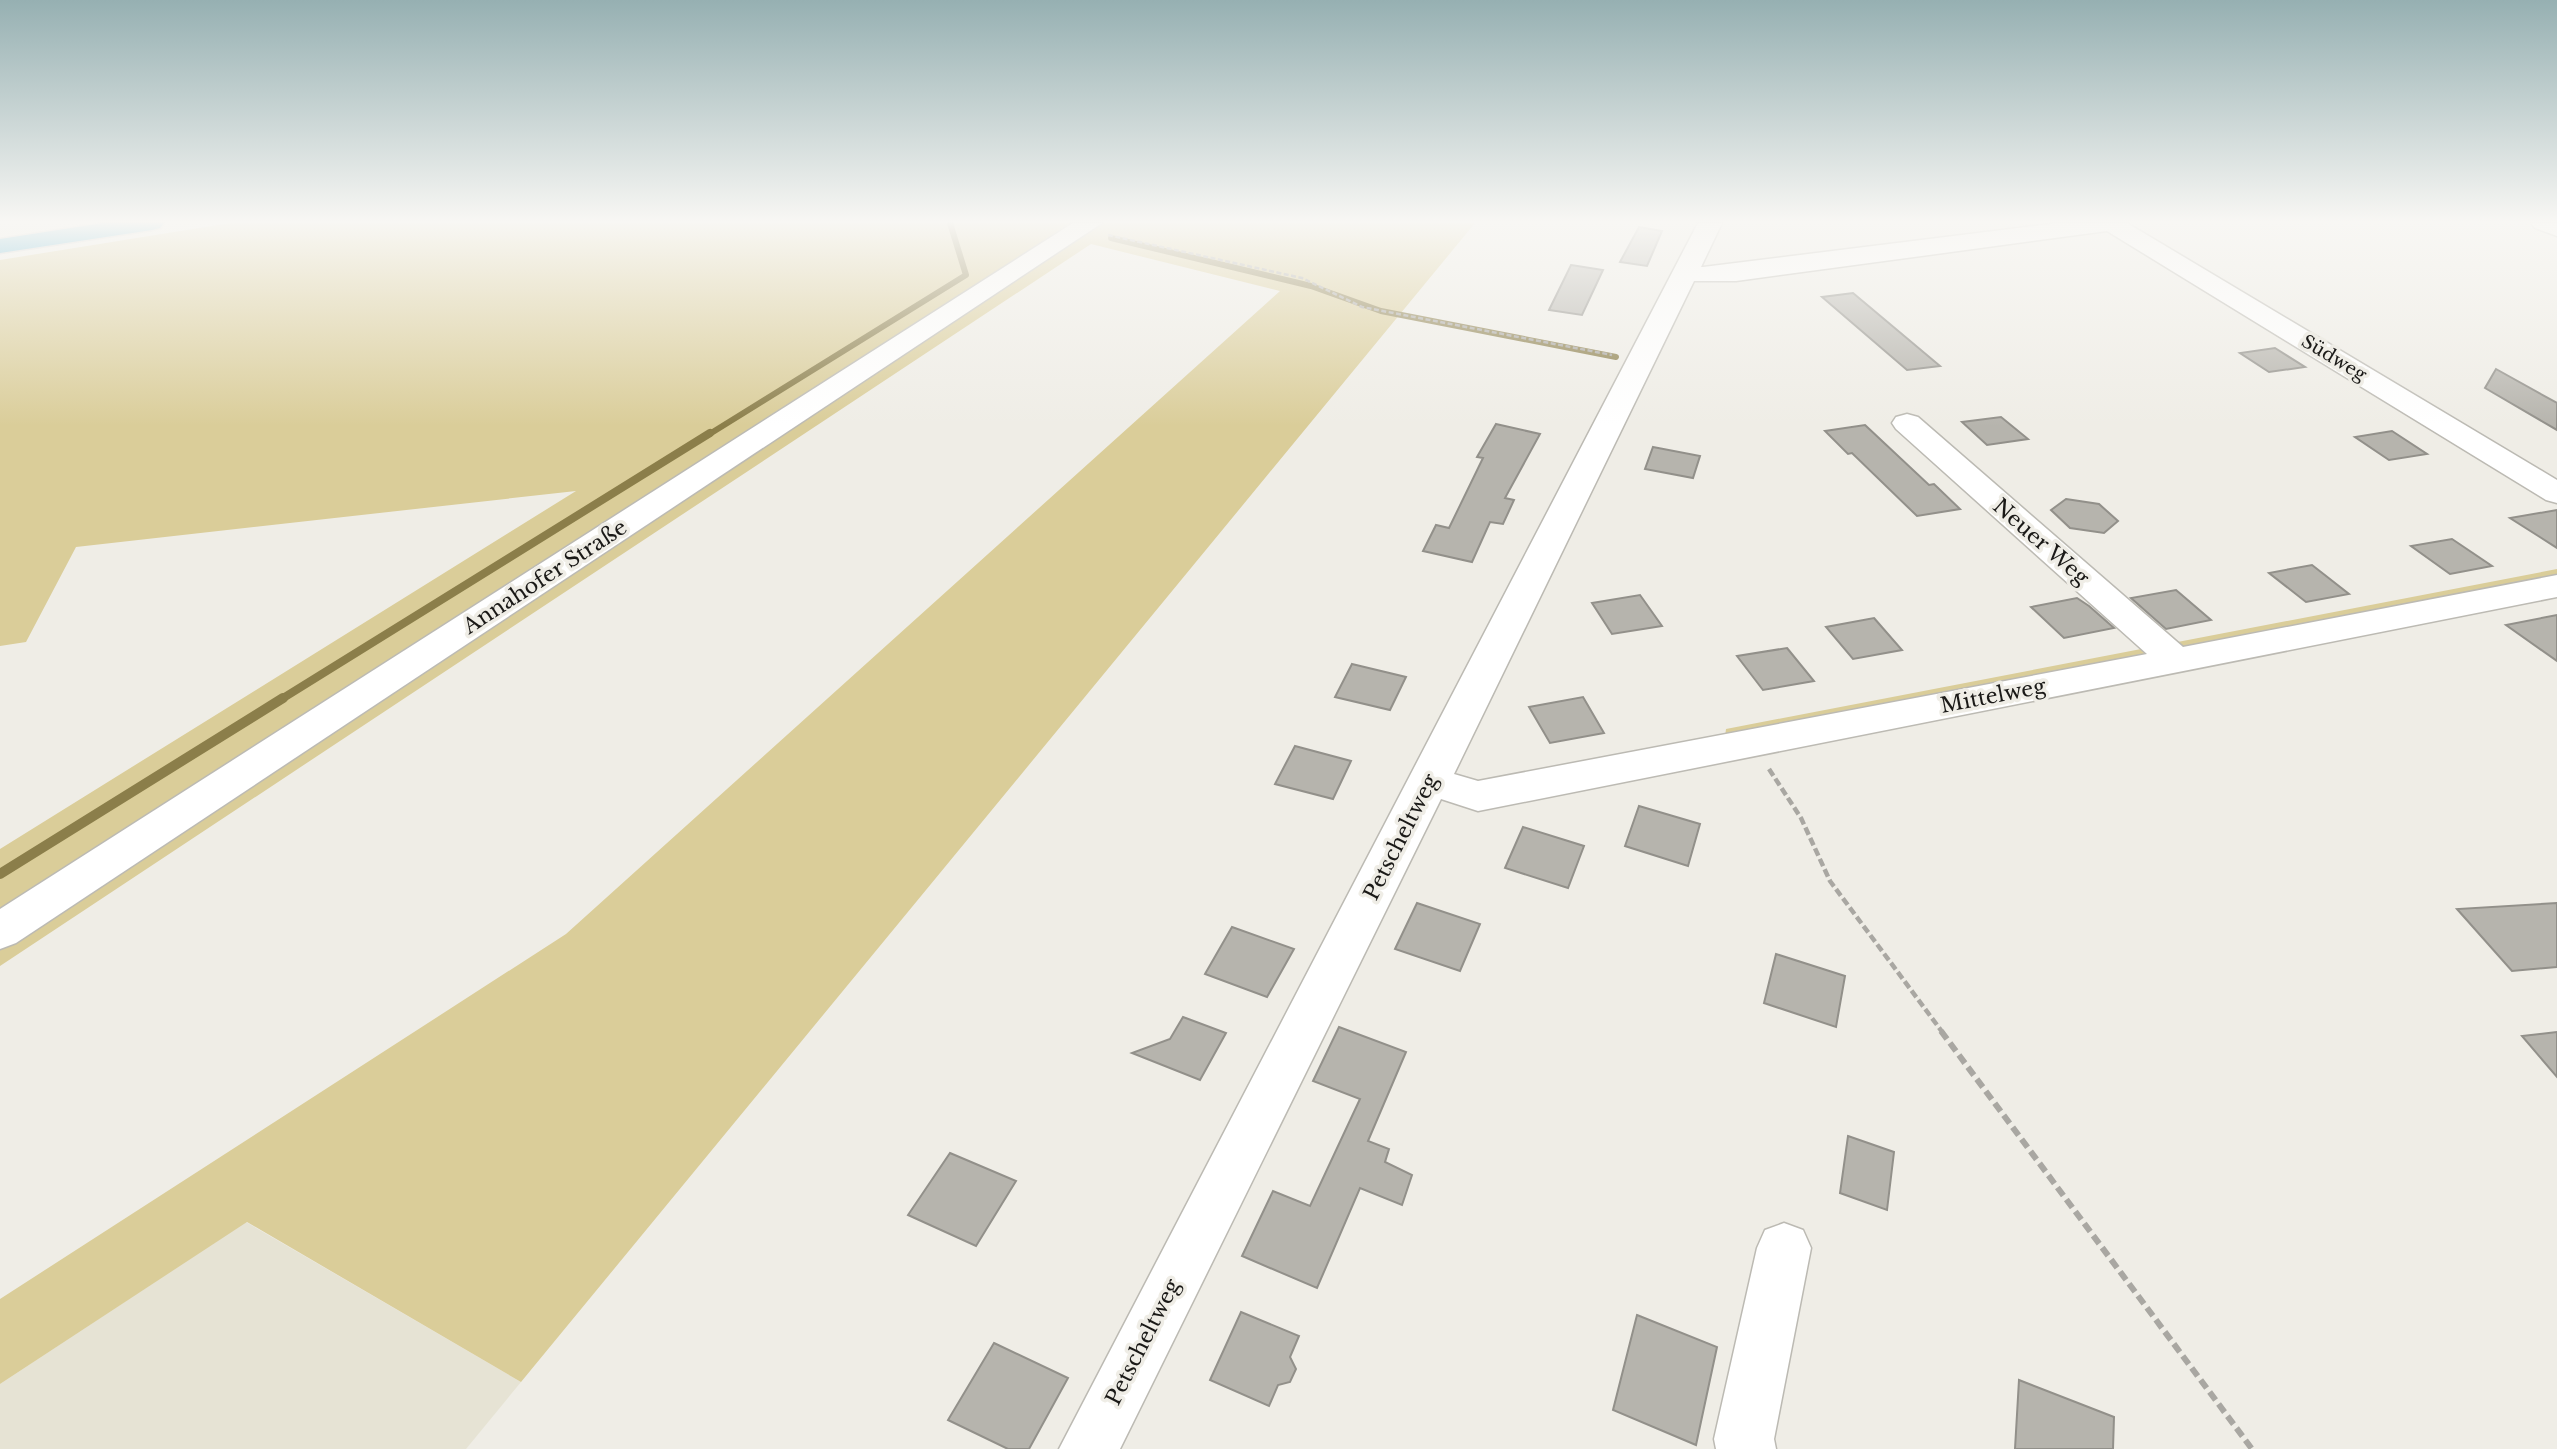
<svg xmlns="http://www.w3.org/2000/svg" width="2557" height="1449" font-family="'Libre Baskerville',serif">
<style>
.built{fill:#e6e3d4}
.green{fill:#dacd99}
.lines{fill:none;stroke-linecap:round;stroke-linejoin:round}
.stream-far2{stroke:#8b7e4a;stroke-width:6}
.stream-far1{stroke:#8b7e4a;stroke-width:8}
.stream{stroke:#8b7e4a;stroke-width:10}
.building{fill:#b6b4ad;stroke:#92908a;stroke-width:2}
.minor-casing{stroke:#bcbab3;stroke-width:3}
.highway-casing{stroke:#cdcccc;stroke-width:3}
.path-far2{stroke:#a9a7a2;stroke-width:2.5;stroke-dasharray:5 2.5;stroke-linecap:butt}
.path-far1{stroke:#a9a7a2;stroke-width:4.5;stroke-dasharray:8 3.5;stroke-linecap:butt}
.path{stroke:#a9a7a2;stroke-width:6;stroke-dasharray:10 5;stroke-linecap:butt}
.minor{fill:#fff;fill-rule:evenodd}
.highway{fill:#37a5cd;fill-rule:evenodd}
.labels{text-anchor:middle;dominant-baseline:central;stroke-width:7;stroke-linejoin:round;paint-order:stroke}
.far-street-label{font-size:18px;fill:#1a1917;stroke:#efede6}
.street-label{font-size:21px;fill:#1a1917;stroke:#efede6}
</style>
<rect width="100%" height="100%" fill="#efede6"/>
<polygon class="built" points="246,1222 521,1382 466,1449 0,1449 0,1384"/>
<g class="green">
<polygon points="230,223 1475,223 521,1382 247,1222 0,1384 0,1299 566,934 1280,291 1091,244 0,966 0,849 576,491 76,547 26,642 0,646 0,260"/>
<polygon points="2557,569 2557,596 1722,762 1726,729"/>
</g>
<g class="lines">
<g class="stream-far2">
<polyline points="1111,238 1311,286 1381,311 1616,357"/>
<polyline points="708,435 966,275 950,223"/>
</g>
<polyline class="stream-far1" points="280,700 710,433"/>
<polyline class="stream" points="0,874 283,698"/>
</g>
<g class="building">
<polygon points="1639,227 1662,231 1647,266 1620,262"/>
<polygon points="1571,265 1603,270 1582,315 1549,310"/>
<polygon points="1853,293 1940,366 1907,370 1822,297"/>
<polygon points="2275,348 2305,367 2269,372 2240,353"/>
<polygon points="2496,369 2557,403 2557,430 2485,388"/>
<polygon points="2001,417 2028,439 1987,445 1962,422"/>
<polygon points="1496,424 1540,434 1505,498 1514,500 1503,524 1490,522 1472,562 1423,551 1436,525 1449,528 1483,458 1477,457"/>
<polygon points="1865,425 1929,485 1934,484 1960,509 1917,516 1852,453 1848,454 1825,431"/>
<polygon points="2392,431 2427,454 2389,460 2355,437"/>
<polygon points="1653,447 1700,456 1693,478 1645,469"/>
<polygon points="2066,499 2099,504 2118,521 2104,533 2070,528 2051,510"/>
<polygon points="2557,510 2557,548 2510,518"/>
<polygon points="2452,539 2492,566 2450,574 2411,546"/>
<polygon points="2312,565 2349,594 2306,602 2269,573"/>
<polygon points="2176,590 2211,620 2166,629 2131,598"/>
<polygon points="1640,595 1662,626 1612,634 1592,603"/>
<polygon points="2077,598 2089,606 2114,628 2064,638 2031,607"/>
<polygon points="2557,615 2557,661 2506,625"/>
<polygon points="1874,618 1902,650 1853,659 1826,627"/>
<polygon points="1787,648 1814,681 1763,690 1737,656"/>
<polygon points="1352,664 1406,677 1390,710 1335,697"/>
<polygon points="1583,697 1604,733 1550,743 1529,707"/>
<polygon points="1295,746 1351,761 1333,799 1275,784"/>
<polygon points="1639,806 1700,824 1688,866 1625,846"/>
<polygon points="1523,827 1584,846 1568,888 1505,868"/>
<polygon points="1417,903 1480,924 1460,971 1395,949"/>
<polygon points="2557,903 2557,967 2512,971 2457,909"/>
<polygon points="1232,927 1294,949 1267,997 1205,974"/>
<polygon points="1776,954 1845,976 1836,1027 1764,1003"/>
<polygon points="1183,1017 1226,1033 1200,1080 1132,1053 1170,1039"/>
<polygon points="1339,1027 1406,1052 1368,1141 1389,1149 1385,1162 1412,1175 1402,1205 1360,1188 1317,1288 1242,1256 1273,1191 1310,1206 1360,1099 1313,1081"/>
<polygon points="2557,1032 2557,1077 2522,1036"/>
<polygon points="1848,1136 1894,1152 1887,1210 1840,1193"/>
<polygon points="950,1153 1016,1181 976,1246 908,1215"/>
<polygon points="1241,1312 1299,1336 1290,1357 1296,1369 1290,1382 1278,1385 1269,1406 1210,1380"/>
<polygon points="1637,1315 1717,1347 1696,1445 1613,1410"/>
<polygon points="994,1343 1068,1378 1029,1449 1008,1449 948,1420"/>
<polygon points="2019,1380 2114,1417 2113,1449 2015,1449"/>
</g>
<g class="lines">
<defs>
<g id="minor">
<polygon points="1073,223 1102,223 16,943 0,949 0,909"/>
<polygon points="1698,223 1722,223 1701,267 1703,267 2059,223 2127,223 2557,480 2557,503 2546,500 2107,231 1736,281 1694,281 1454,774 1478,781 2147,654 1896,429 1892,423 1896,417 1907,414 1918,417 2183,647 2557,575 2557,597 1478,811 1441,799 1120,1449 1059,1449"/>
<polygon points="2531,223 2557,223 2557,236 2535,228"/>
<polygon points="1784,1223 1803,1230 1811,1248 1774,1439 1776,1449 1716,1449 1714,1439 1757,1248 1765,1230"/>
</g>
<polygon id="highway" points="103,223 164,223 160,228 152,230 0,253 0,239"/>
</defs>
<use href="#minor" class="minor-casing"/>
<use href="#highway" class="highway-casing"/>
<polyline class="path-far2" points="1108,235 1302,278 1362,307 1612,355"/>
<polyline class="path-far1" points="1769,769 1801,818 1830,881 1943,1033"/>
<polyline class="path" points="1941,1031 2252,1449"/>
<use href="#minor" class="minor"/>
<use href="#highway" class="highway"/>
</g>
<linearGradient id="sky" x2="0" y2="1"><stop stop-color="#96b0b2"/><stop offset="0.52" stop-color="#f8f7f4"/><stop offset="1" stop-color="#f8f7f4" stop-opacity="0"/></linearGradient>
<rect width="2557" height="426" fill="url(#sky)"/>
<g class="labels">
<g class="far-street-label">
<text transform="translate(2334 358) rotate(31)">Südweg</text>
</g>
<g class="street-label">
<text transform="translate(2041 542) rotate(41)">Neuer Weg</text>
<text transform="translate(545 577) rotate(-33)">Annahofer Straße</text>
<text transform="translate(1993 696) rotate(-11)">Mittelweg</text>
<text transform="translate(1401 837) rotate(-63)">Petscheltweg</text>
<text transform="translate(1143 1342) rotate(-63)">Petscheltweg</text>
</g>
</g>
</svg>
